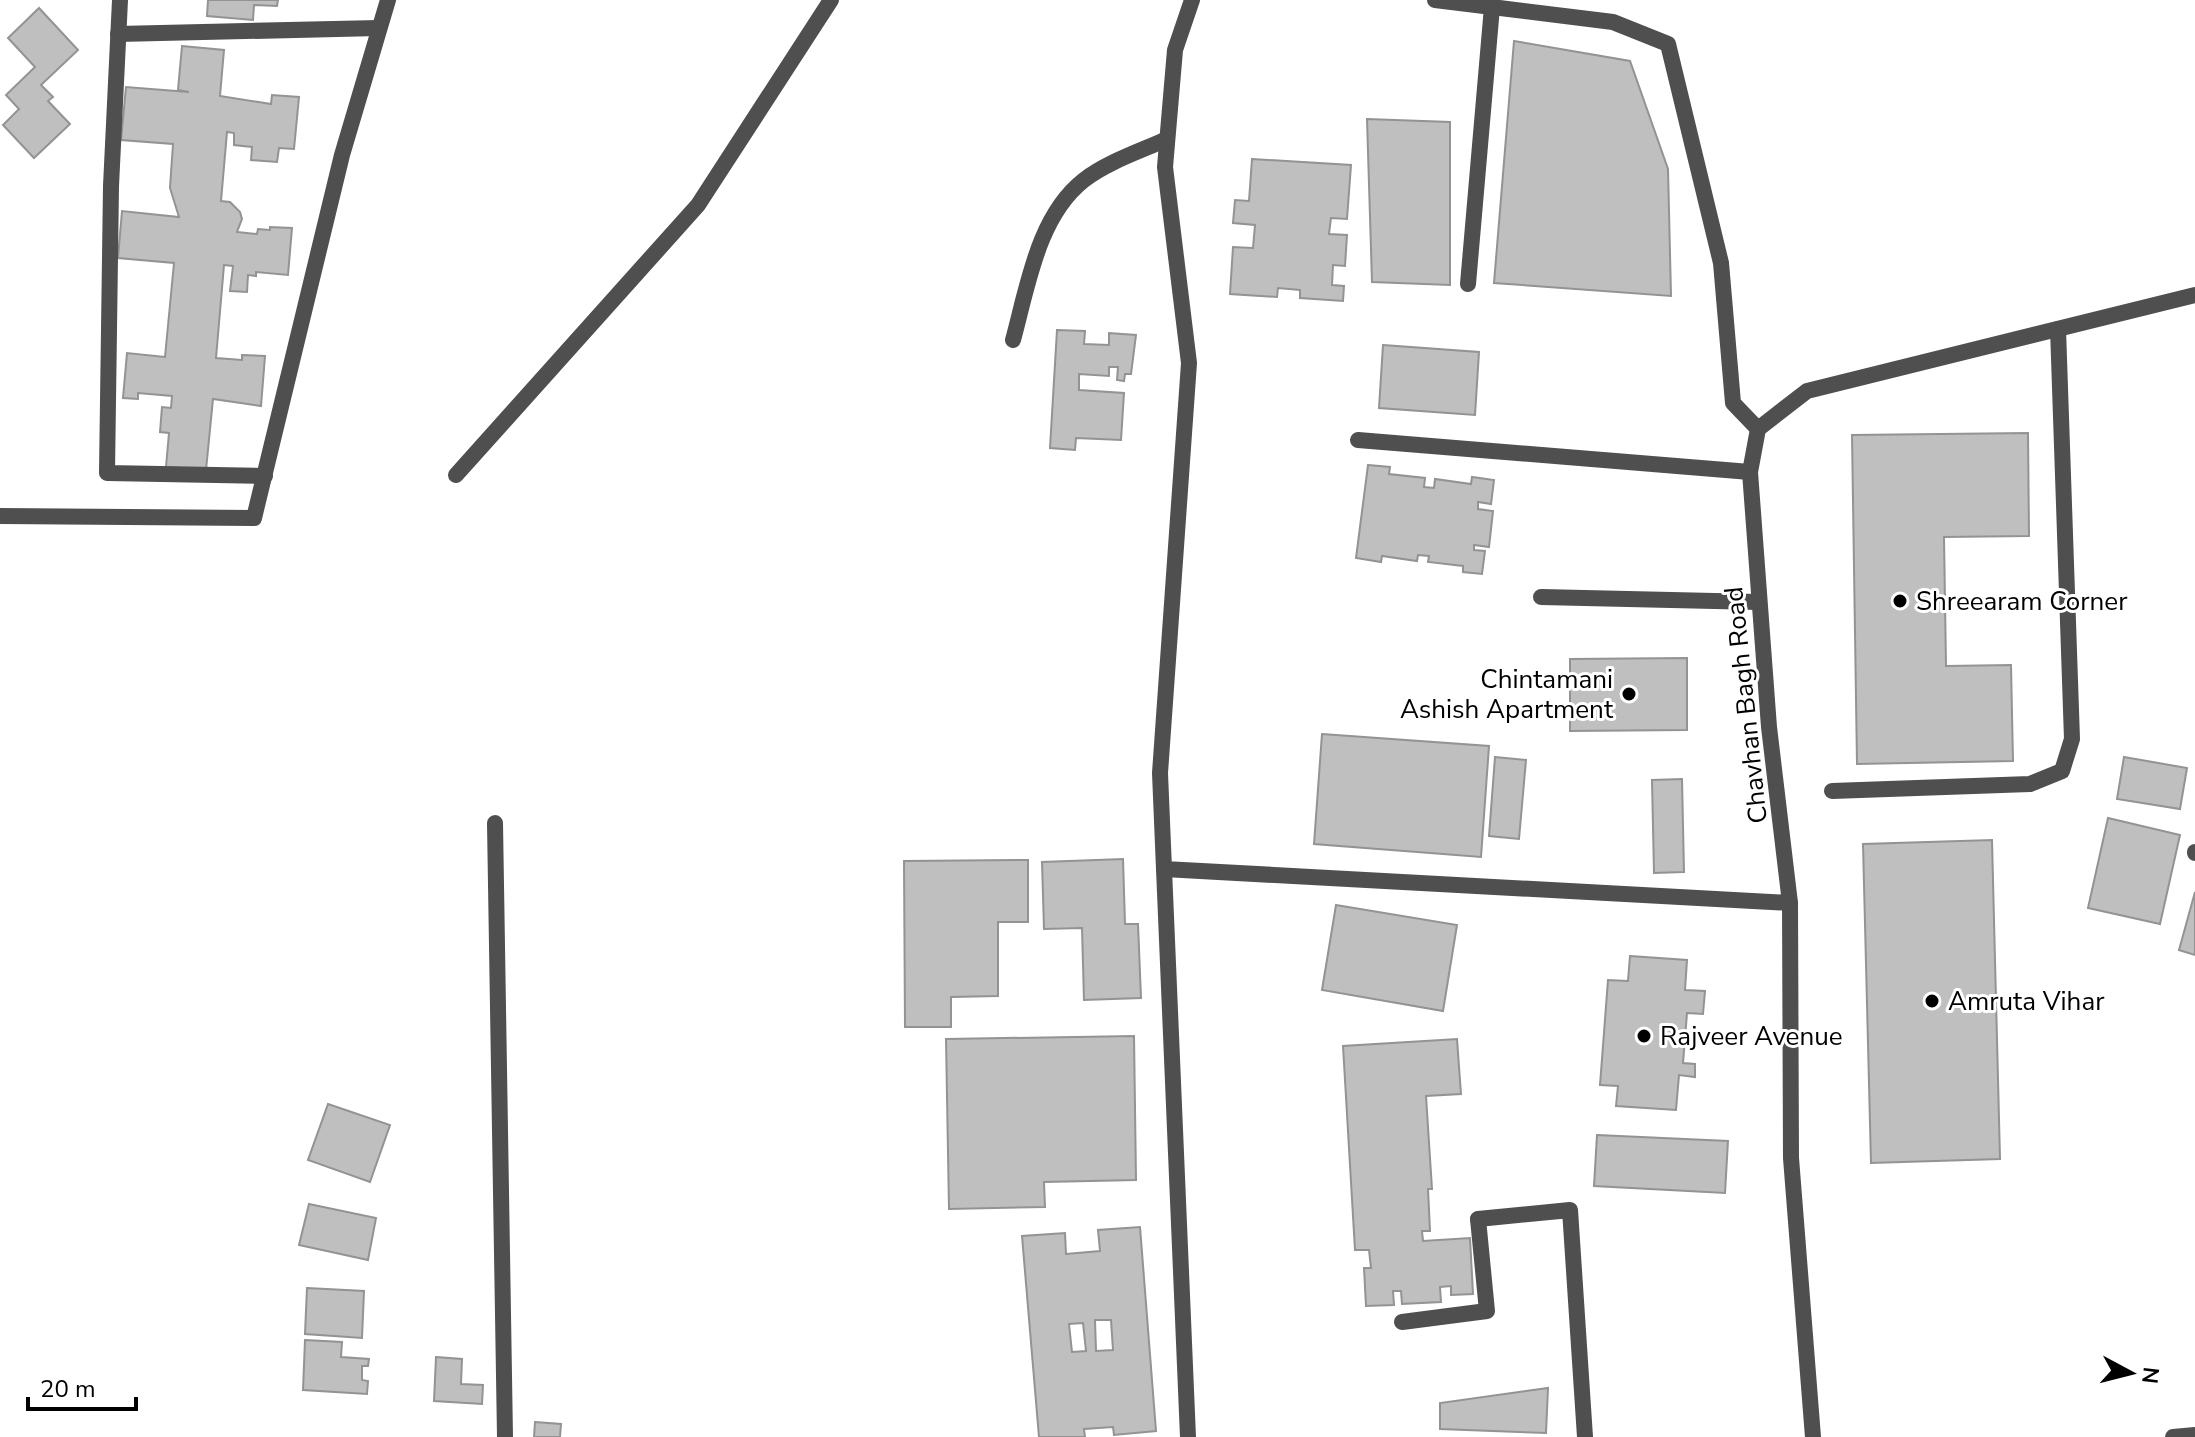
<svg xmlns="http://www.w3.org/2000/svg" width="2195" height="1437" font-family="'Nunito Sans',sans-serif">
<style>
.building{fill:#bfbfbf;stroke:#939393;stroke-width:2;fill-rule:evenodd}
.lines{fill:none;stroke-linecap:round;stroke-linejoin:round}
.service{stroke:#4f4f4f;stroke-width:16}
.minor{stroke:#4f4f4f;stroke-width:16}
.tertiary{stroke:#4f4f4f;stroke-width:16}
.poi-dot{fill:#000;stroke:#fff;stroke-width:3}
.labels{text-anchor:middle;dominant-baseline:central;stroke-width:6;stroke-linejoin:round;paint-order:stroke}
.poi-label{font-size:26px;fill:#000;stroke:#fff;text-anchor:start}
.street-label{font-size:26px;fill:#000;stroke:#fff}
</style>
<rect width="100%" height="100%" fill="#fff"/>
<g class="building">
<polygon points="208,0 278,0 277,6 254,5 253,20 207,16"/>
<polygon points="39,8 78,50 41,85 53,97 48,101 70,124 34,158 3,125 19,109 6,95 35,67 8,38"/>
<polygon points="1514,41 1630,61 1668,169 1671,296 1494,283"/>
<polygon points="182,46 224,50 220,96 271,104 272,95 299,97 294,149 279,148 277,162 251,160 252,147 234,145 234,133 227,132 221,201 230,202 240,212 242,219 237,232 257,234 258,229 270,230 270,227 292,228 288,275 256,272 256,276 248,275 247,292 230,291 233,266 224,265 216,358 242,360 242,355 265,356 261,406 213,399 206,470 166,467 169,433 160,432 162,407 171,408 172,396 138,393 138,399 123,398 127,353 165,357 174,263 118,258 122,211 179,217 170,188 173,144 121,140 126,87 189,92 178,90"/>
<polygon points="1367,119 1450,122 1450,285 1372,282"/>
<polygon points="1252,159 1351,165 1347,219 1331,218 1329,234 1347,235 1345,266 1333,265 1332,285 1344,286 1343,301 1300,298 1300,290 1278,288 1277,297 1230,294 1233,247 1253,248 1255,225 1233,223 1235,200 1249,201"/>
<polygon points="1057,330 1085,331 1084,344 1109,345 1109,333 1136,335 1131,374 1125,374 1124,381 1117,380 1118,367 1109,367 1109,376 1079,374 1079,390 1124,393 1121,440 1076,438 1075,450 1050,448"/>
<polygon points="1383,345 1479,352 1475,415 1379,408"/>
<polygon points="2028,433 2029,536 1944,537 1946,666 2011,665 2013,761 1857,764 1852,435"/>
<polygon points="1368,465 1390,467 1389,474 1425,478 1424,487 1434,488 1435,479 1471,484 1472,477 1494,480 1491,504 1478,502 1478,509 1493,511 1489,547 1474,545 1474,550 1485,551 1482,574 1463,572 1463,566 1428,562 1429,556 1418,555 1417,561 1382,556 1381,562 1356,558"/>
<polygon points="1687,658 1687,730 1570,731 1570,659"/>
<polygon points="1322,734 1489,746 1481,857 1314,844"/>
<polygon points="1495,757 1526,760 1519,839 1489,836"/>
<polygon points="2124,757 2187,768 2180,809 2117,799"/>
<polygon points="1682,779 1684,872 1654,873 1652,780"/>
<polygon points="2108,818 2180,835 2160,924 2088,908"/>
<polygon points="1992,840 2000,1159 1871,1163 1863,844"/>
<polygon points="1123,859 1125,924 1138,924 1141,998 1084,1000 1082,928 1044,929 1042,862"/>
<polygon points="1028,860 1028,922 998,922 998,996 951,997 951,1027 905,1027 904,861"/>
<polygon points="2195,892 2195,955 2179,950"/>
<polygon points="1336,905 1457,925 1443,1011 1322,990"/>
<polygon points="1630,956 1687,960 1685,990 1705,991 1703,1014 1687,1013 1683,1063 1695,1064 1695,1077 1679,1075 1676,1110 1616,1106 1618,1086 1600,1085 1608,980 1628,981"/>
<polygon points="1134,1036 1136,1180 1044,1182 1045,1207 949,1209 946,1039"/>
<polygon points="1457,1039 1461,1094 1426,1096 1432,1189 1428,1189 1430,1231 1422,1231 1423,1241 1470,1238 1473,1294 1451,1295 1451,1286 1440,1287 1441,1302 1402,1304 1401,1291 1393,1291 1394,1305 1366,1306 1364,1268 1371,1268 1369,1250 1355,1250 1343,1046"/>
<polygon points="328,1104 390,1125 370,1182 308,1160"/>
<polygon points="1597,1135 1728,1141 1725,1193 1594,1186"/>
<polygon points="309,1204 376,1218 368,1260 299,1245"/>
<path d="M1140 1227 1156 1431 1114 1435 1113 1427 1084 1429 1085 1437H1039L1022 1236 1065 1233 1066 1254 1100 1251 1098 1230ZM1095 1320H1111L1113 1350 1096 1351ZM1083 1323 1086 1351 1072 1352 1069 1324Z"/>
<polygon points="307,1288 364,1291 362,1338 305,1334"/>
<polygon points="305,1340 342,1342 341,1357 369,1359 368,1366 362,1366 362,1380 368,1381 367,1394 303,1390"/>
<polygon points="436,1357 462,1359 461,1384 483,1385 482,1404 434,1401"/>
<polygon points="1548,1388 1546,1433 1440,1429 1440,1403"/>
<polygon points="535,1422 561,1424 560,1437 534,1437"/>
</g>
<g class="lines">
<g class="service">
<polyline points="1468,284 1492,7"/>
<path d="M1013 340C1028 285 1038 216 1084 180 1107 162 1141 151 1167 139"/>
<polyline points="1358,440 1750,472"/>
<polyline points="456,475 698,205 831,0"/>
<polyline points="1541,597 1758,602"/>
<polyline points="1832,791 2030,784 2062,771 2072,739 2058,329"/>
<polyline points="2195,853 2195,852"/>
<polyline points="1402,1322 1487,1311 1478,1219"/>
<polyline points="2173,1437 2195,1435"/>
</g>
<g class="minor">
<polyline points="120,0 111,186 107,473 265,476"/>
<polyline points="1192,0 1175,50 1165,167 1189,363 1160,773 1164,869 1790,903"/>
<polyline points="1435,0 1613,22 1668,44 1721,263 1733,403 1758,429"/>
<polyline points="118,34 379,28"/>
<polyline points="0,516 254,518 342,155 388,0"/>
<polyline points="495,823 505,1437"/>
<polyline points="1164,869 1188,1437"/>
<polyline points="1478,1219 1570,1210 1585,1437"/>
</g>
<polyline class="tertiary" points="1813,1437 1791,1158 1790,903 1769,727 1750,472 1758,429 1807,391 2195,295"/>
</g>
<g class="poi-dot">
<circle cx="1900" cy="601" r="8"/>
<circle cx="1629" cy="694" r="8"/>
<circle cx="1932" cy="1001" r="8"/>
<circle cx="1644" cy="1036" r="8"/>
</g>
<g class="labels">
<g class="poi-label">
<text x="1916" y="601">Shreearam Corner</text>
<text x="1613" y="679" text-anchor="end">Chintamani<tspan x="1613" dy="30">Ashish Apartment</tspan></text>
<text x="1948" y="1001">Amruta Vihar</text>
<text x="1660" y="1036">Rajveer Avenue</text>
</g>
<g class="street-label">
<text transform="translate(1746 705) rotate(-96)">Chavhan Bagh Road</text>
</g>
</g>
<g transform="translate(2131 1373) rotate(97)" stroke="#ffffff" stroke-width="6" paint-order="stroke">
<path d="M0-6L14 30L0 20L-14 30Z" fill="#000000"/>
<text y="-12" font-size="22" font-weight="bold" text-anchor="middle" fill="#000000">N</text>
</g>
<path d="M28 1397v12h108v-12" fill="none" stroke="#000000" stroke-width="4"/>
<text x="40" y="1397" font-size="24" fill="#000000" stroke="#ffffff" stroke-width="6" paint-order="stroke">20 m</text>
</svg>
